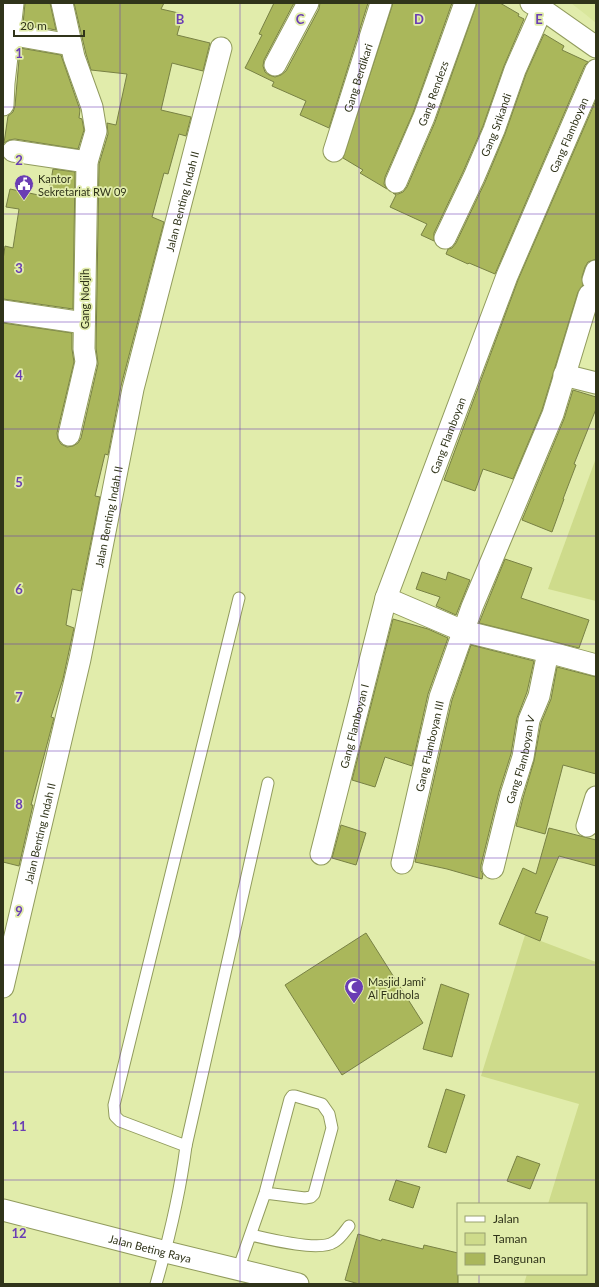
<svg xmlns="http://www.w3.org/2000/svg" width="599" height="1287" font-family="Lato,sans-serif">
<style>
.built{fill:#d9e69c}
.green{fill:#cedb8b}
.building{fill:#aab75b;stroke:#788144}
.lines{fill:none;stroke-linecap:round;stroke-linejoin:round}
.lane-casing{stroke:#919b5d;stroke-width:13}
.street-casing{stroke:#919b5d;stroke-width:23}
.lane{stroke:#fff;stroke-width:11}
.street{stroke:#fff;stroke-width:21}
.grid{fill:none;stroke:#6a3db4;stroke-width:1;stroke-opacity:0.55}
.labels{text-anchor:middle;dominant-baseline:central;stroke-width:3.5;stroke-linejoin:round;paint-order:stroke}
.street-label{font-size:11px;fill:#30341a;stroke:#e1ecab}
.poi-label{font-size:11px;fill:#30341a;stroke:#e1ecab;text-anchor:start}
.grid-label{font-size:13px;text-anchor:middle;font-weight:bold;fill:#6a3db4;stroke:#e1ecab;stroke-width:3.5;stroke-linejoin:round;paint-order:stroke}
</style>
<rect width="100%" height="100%" fill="#e1ecab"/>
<polygon class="built" points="571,3 596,3 596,23 585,14"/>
<g class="green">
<polygon points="596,458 596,601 548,589"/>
<polygon points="525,935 596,962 596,1284 524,1284 527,1274 586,1274 586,1204 548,1204 579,1104 481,1076"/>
</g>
<g class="building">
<polygon points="25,3 50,3 56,30 23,24"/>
<polygon points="74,3 164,3 161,9 183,14 177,35 210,43 203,71 172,63 161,110 191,117 186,136 179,134 168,174 164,173 152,217 164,222 121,386 108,455 105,454 95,496 100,497 81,591 72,589 66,625 74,628 63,679 51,717 54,718 31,805 33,805 19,866 3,862 3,323 72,333 72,349 74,362 57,433 58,439 61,444 67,447 73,446 78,443 81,438 98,364 96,348 99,164 108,134 107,123 116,125 127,74 91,70 86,54"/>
<polygon points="274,3 294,3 264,60 263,66 265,72 269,75 275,77 281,75 286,71 319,9 320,3 368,3 329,128 300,115 306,101 272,86 274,82 245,68 262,35 259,34"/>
<polygon points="393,3 452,3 413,113 385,177 384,184 387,189 360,173 363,170 343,158"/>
<polygon points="477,3 500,3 519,14 518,16 524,19 504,66 483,126 463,172 434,233 434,241 421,235 427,224 390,207 396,195 393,193 398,194 403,192 407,187 435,122"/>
<polygon points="544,34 564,46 562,50 588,62 585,65 495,274 469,263 468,264 446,254 448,249 452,248 456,243 485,182 505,134 526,74"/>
<polygon points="20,48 61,55 80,110 79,118 82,119 84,130 78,149 15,139 9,140 4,143 8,116 13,112 15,106"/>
<polygon points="596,100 596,259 588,262 585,267 582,277 583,285 578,292 542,410 513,479 483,469 475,491 444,480 518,280"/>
<polygon points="53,169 75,172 73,309 3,299 3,260 5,246 13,248 19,209 6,207 10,189 48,197"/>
<polygon points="573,390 596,397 596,409 574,464 576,465 563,499 564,499 552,532 522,520 564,419"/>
<polygon points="505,559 532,568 521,598 589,620 579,648 479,623"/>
<polygon points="422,572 446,580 448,572 470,580 456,615 436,606 440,597 416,589"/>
<polygon points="393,619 428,629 448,638 428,694 412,766 385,757 375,787 352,780"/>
<polygon points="471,645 534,661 527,692 517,718 511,754 499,792 481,865 481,871 483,874 482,879 447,869 415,862 452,700"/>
<polygon points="557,667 596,677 596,774 563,765 545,834 516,826 523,798 534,761 541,723 551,699"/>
<polygon points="341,825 366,833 356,865 332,858"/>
<polygon points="549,828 596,840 596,866 559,856 535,913 548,917 540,941 499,924 523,868 536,874"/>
<polygon points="366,933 423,1023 342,1075 285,985"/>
<polygon points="441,984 469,994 452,1057 423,1049"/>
<polygon points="446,1089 465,1095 446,1153 428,1147"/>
<polygon points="517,1156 540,1164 530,1189 507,1181"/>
<polygon points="396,1180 420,1187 413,1208 389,1200"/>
<polygon points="358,1234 381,1241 382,1239 423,1249 424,1245 458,1253 458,1284 359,1284 345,1280"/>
</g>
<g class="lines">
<defs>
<g id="lane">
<polyline points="186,1146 268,783"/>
<path d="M251 1235C268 1239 320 1252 334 1242 340 1239 345 1231 349 1226"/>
<polyline points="238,1270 265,1193 290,1099 292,1096 295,1096 322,1104 329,1114 332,1128 314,1194 311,1197 305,1198 265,1193"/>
<path d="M156 1284C169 1239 180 1193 186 1146L120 1121 115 1116 114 1105 239 598"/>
</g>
<g id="street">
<polyline points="62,3 74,57 92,107 96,131 87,162 84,349 86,362 69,435"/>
<polyline points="531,3 542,9 596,47"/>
<polyline points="3,33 71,45"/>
<polyline points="275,65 308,3"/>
<polyline points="3,105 4,83 13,3"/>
<polyline points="13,151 87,162"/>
<path id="s1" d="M334 151 381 3"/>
<path id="s2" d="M396 182 424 117 465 3"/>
<path id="s3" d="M445 238 474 177 494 130 515 70 542 9"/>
<polyline points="596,271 593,280 596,281"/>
<polyline points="3,311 84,323"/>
<polyline points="564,375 596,383"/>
<polyline points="386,598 463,631 548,652 596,665"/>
<polyline points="587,826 596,797"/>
<path id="s4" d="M321 854 386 598 507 276 596 70"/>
<path id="s5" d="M402 863 440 697 472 607 553 414 589 295"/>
<path id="s6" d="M493 868 511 795 523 757 529 720 539 696 548 652"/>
<path id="s7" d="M3 987 80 659 133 389 221 48"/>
<path id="s8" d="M3 1210 166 1252 298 1284"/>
</g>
</defs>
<use href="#lane" class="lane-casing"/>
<use href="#street" class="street-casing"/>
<use href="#lane" class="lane"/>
<use href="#street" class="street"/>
</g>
<path class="grid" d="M120 3V1284M240 3V1284M359 3V1284M479 3V1204M3 107H596M3 214H596M3 322H596M3 429H596M3 536H596M3 644H596M3 751H596M3 858H596M3 965H596M3 1072H596M3 1180H596M479 1274V1284"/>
<defs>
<symbol id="civic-pin" viewBox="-11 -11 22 30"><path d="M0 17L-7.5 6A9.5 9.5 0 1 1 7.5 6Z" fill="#6a3db4" stroke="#e1ecab"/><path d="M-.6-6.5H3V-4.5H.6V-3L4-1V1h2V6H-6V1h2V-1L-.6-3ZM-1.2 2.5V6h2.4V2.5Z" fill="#fff"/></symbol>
<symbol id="mosque-pin" viewBox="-11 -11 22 30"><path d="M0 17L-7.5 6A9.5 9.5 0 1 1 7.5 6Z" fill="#6a3db4" stroke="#e1ecab"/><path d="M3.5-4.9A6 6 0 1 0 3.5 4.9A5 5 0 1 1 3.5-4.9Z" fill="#fff"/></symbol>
</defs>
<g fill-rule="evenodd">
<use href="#civic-pin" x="13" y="173" width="22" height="30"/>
<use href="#mosque-pin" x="343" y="976" width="22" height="30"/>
</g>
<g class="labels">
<g class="street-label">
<text stroke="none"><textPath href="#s1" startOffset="77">Gang Berdikari</textPath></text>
<text stroke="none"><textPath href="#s2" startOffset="96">Gang Rendezs</textPath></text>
<text stroke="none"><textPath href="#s3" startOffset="124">Gang Srikandi</textPath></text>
<text stroke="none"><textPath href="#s4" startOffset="762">Gang Flamboyan</textPath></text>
<text stroke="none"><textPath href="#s7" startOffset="806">Jalan Benting Indah II</textPath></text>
<text transform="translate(84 299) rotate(-90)">Gang Nodjih</text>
<text stroke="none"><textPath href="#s4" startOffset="438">Gang Flamboyan</textPath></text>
<text stroke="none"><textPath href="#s7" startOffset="482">Jalan Benting Indah II</textPath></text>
<text stroke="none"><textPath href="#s4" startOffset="132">Gang Flamboyan I</textPath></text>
<text stroke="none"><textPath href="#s5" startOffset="120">Gang Flamboyan III</textPath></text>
<text stroke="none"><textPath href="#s6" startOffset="112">Gang Flamboyan V</textPath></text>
<text stroke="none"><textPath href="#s7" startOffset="158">Jalan Benting Indah II</textPath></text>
<text stroke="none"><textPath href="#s8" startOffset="152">Jalan Beting Raya</textPath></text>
</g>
<g class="poi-label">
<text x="38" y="178">Kantor<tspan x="38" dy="13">Sekretariat RW 09</tspan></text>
<text x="368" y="981">Masjid Jami'<tspan x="368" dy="13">Al Fudhola</tspan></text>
</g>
</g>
<g class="grid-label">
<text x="180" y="24">B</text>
<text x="300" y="24">C</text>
<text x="419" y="24">D</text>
<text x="539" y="24">E</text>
<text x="19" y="58">1</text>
<text x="19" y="165">2</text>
<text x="19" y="273">3</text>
<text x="19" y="380">4</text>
<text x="19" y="487">5</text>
<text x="19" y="594">6</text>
<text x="19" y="702">7</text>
<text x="19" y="809">8</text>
<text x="19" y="916">9</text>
<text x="19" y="1023">10</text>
<text x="19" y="1131">11</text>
<text x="19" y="1238">12</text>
</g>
<rect width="599" height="1287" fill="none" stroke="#30341a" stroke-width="8"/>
<rect x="457" y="1203" width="130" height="72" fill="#e1ecab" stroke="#9aa271"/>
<rect x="465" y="1216" width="20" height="6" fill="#ffffff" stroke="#9aa271"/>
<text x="493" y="1223" font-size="12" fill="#30341a">Jalan</text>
<rect x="465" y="1233" width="20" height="12" fill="#cedb8b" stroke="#9aa271"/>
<text x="493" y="1243" font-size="12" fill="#30341a">Taman</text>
<rect x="465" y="1253" width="20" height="12" fill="#aab75b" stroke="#9aa271"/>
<text x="493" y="1263" font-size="12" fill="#30341a">Bangunan</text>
<path d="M14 30v6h70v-6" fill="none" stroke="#30341a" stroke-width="2"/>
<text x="20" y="30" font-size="12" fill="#30341a" stroke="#e1ecab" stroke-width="3" paint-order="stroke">20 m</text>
</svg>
